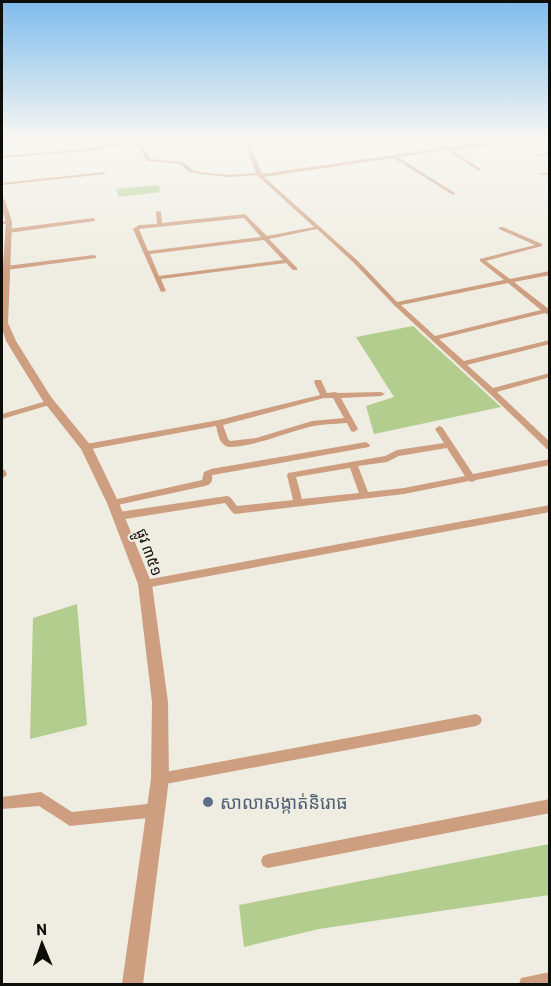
<svg xmlns="http://www.w3.org/2000/svg" width="551" height="986" font-family="Barlow,'Noto Sans Khmer',sans-serif">
<style>
.green{fill:#b2cd8d}
.lines{fill:none;stroke-linecap:round;stroke-linejoin:round}
.minor{fill:#ce9e80;fill-rule:evenodd}
.tertiary{fill:#ce9e80;fill-rule:evenodd}
.service-dot{fill:#5c6f8a;stroke:#efede1;stroke-width:2}
.labels{text-anchor:middle;dominant-baseline:central;stroke-width:4.5;stroke-linejoin:round;paint-order:stroke}
.street-label{font-size:15px;fill:#0d0d09;stroke:#efede1}
.near-service-label{font-size:18px;fill:#4e5e75;stroke:#efede1;text-anchor:start}
</style>
<rect width="100%" height="100%" fill="#efede1"/>
<g class="green">
<polygon points="158,185 161,192 119,197 116,189"/>
<polygon points="413,326 501,407 374,434 366,406 394,397 356,337"/>
<polygon points="77,604 87,725 30,739 33,618"/>
<polygon points="549,844 549,895 319,929 244,947 239,905"/>
</g>
<g class="lines">
<g class="minor">
<path d="M192 139H215L142 144 150 159 183 162 193 170 199 172 229 175 256 173 247 148 248 145 246 144 248 143 249 139H253L252 142 290 139 252 145 251 148 262 174 443 148 430 139H435L448 148 465 145 457 139H462L470 145 505 141 504 143 451 150 481 169 479 171 447 150 398 157 455 193V194L453 195 393 158 264 177 358 261 397 302 504 280 480 261V259L535 245 499 229V227H503L542 244V246L486 261 510 279 550 271V275L514 282 550 310V316L545 313 439 339 464 361 550 340V344L467 365 493 388 550 373V377L497 392 550 442V450L547 449 489 393 394 305 354 263 317 229 269 239 297 268V270H293L286 263 161 279 166 291 161 292 133 229 139 225 157 224 156 211 161 212 162 223 245 214 267 236 314 227 257 175 229 177 199 174 189 172 180 164 147 161 138 145 111 146 87 151 2 158V156L87 149 111 144ZM244 218 261 237 148 251 139 229ZM264 240 283 260 159 276 150 254ZM508 283 541 310 435 336 401 305Z"/>
<polygon points="521,139 530,139 512,143 510,142"/>
<polygon points="550,152 550,154 537,157 535,156"/>
<polygon points="104,172 106,174 2,185 2,183"/>
<polygon points="550,172 550,174 541,175 539,174"/>
<polygon points="93,218 95,219 95,221 8,233 5,231 8,229"/>
<polygon points="9,220 11,221 11,223 2,224 2,222"/>
<polygon points="94,255 96,256 96,258 6,270 3,268 6,266"/>
<path d="M315 380H321L327 393 335 392 338 393 381 392 385 394 381 396 341 398 358 429 354 432 351 431 347 423C334 424 322 424 309 427 282 434 257 446 228 447 219 444 218 434 216 426L86 450 82 447 86 444 219 420 320 395 314 382ZM324 398H333L344 418 312 421 256 438 230 441 228 439 223 425Z"/>
<polygon points="50,400 53,400 54,402 53,404 2,419 2,414"/>
<path d="M439 426 442 427 473 474 550 459V465L476 480 472 482 469 481 404 494 235 514 232 512 225 503 119 520 116 519 114 516 116 513 119 512 227 496 230 497 237 506 293 500 287 475 288 473 385 456 397 450 444 443 435 429ZM447 448 465 476 404 488 368 492 358 466 387 462 399 456ZM350 468 359 493 302 499 296 477Z"/>
<path d="M366 442 370 445 369 447 213 475H212C213 482 211 484 205 486L113 506 110 505 108 503 110 501 113 500 202 480 204 472 211 469Z"/>
<polygon points="2,469 5,470 7,475 3,478 2,478"/>
<polygon points="550,505 550,512 145,588 141,587 140,584 141,581 145,580"/>
<polygon points="476,714 480,716 482,720 480,724 476,726 160,785 155,784 154,779 155,774 160,773"/>
<polygon points="41,792 72,812 157,803 162,805 164,810 162,815 157,817 70,826 39,806 2,809 2,797"/>
<polygon points="550,799 550,813 268,868 263,866 261,861 263,856 268,854"/>
<polygon points="550,972 550,984 519,984 521,978"/>
</g>
<polygon class="tertiary" points="2,198 5,200 12,222 8,323 16,341 51,397 92,447 119,503 152,584 168,702 169,779 143,984 122,984 151,779 152,702 138,584 107,503 81,449 43,401 6,341 2,328 2,280 6,222 2,209"/>
</g>
<linearGradient id="sky" x2="0" y2="1"><stop stop-color="#7ebbed"/><stop offset="0.5" stop-color="#f8f7f2"/><stop offset="1" stop-color="#f8f7f2" stop-opacity="0"/></linearGradient>
<rect width="551" height="277" fill="url(#sky)"/>
<circle class="service-dot" cx="208" cy="802" r="6"/>
<g class="labels">
<g class="street-label">
<text transform="translate(150 552) rotate(70)">ផ្លូវ ៣៥១</text>
</g>
<g class="near-service-label">
<text x="220" y="802">សាលាសង្កាត់និរោធ</text>
</g>
</g>
<rect width="551" height="986" fill="none" stroke="#0d0d09" stroke-width="6"/>
<g transform="translate(42 944) rotate(358)" stroke="#efede1" stroke-width="4.5" paint-order="stroke">
<path d="M0-4.5L10 22L0 15L-10 22Z" fill="#0d0d09"/>
<text y="-9" font-size="16" font-weight="bold" text-anchor="middle" fill="#0d0d09">N</text>
</g>
</svg>
